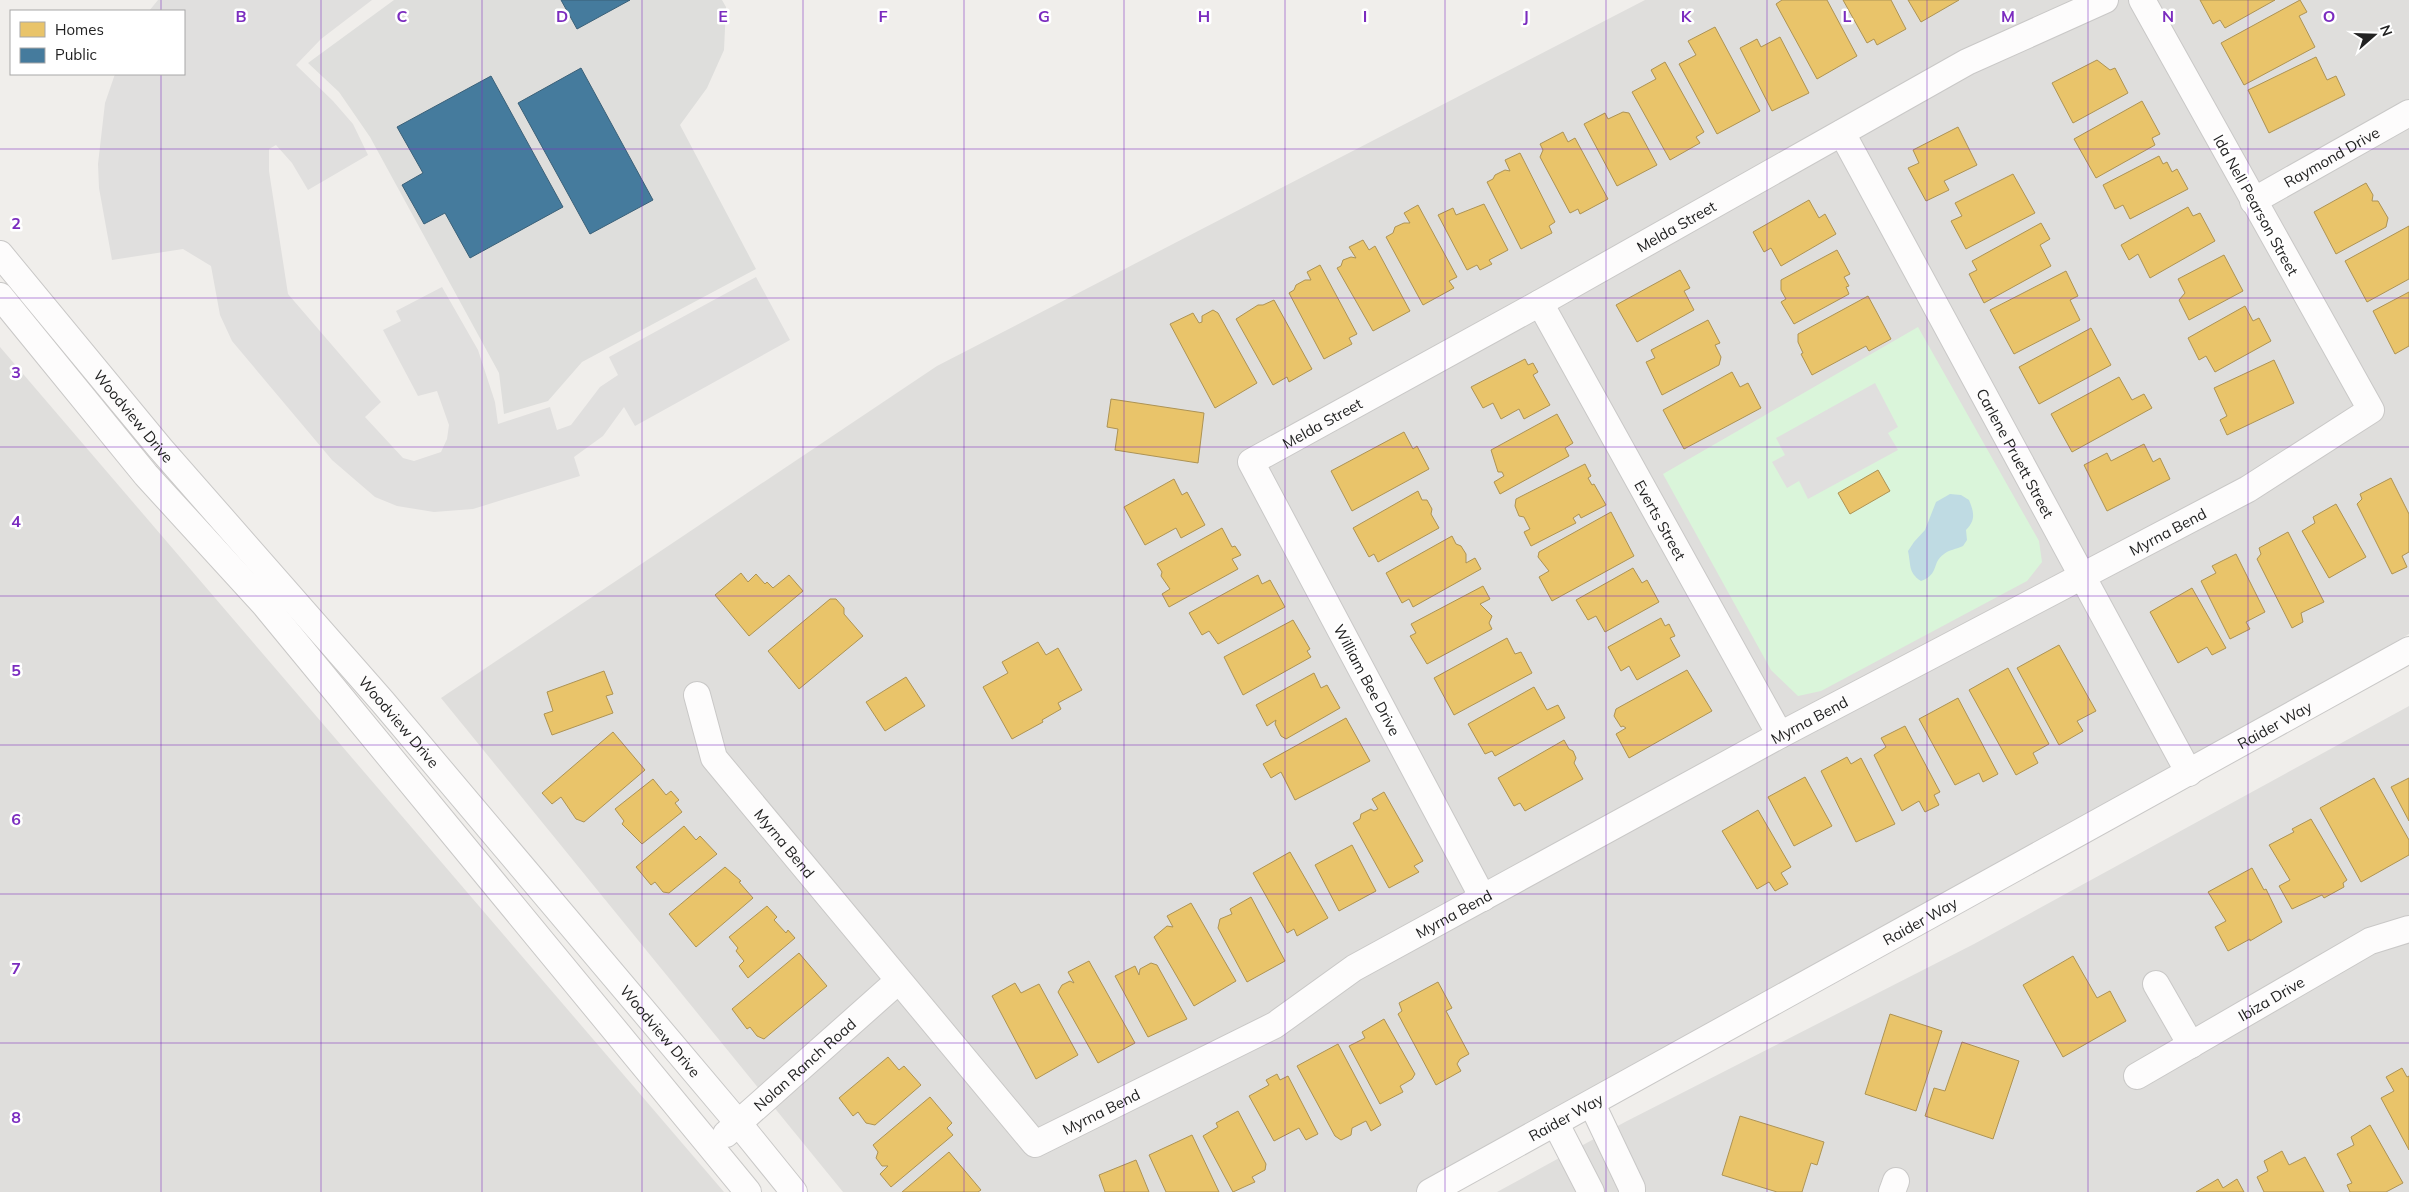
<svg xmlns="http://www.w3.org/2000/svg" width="2409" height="1192" font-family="Mulish,sans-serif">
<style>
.residential{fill:#dfdedc}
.religious{fill:#dededc}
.park{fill:#daf5da}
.parking{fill:#e0dfde}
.water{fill:#bfdbe3}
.homes{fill:#e9c46a;stroke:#ad9354}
.public{fill:#457b9d;stroke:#3a6078}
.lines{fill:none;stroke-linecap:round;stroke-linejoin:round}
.street-casing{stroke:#c9c8c7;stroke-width:28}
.street{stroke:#fdfcfc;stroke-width:26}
.grid{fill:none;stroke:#7b2cbf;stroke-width:1;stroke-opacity:0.55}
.labels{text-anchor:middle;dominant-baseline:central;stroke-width:5;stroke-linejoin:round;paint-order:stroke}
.street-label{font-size:15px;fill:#222;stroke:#fff}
.grid-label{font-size:16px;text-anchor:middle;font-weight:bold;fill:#7b2cbf;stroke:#fff;stroke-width:5;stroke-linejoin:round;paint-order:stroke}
</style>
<rect width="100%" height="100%" fill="#f0eeeb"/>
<g class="residential">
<polygon points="1645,0 2409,0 2409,634 1425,1192 843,1192 441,698 937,366"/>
<polygon points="0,347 724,1192 0,1192"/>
<polygon points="2409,706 2409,1192 1497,1192 1625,1122 1974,944"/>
</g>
<polygon class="religious" points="394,0 722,0 726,7 724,50 707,88 680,125 756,269 582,362 548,401 504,414 499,373 370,137 339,92 308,63"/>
<polygon class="park" points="1918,327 2039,541 2042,562 2027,581 1821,691 1798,696 1771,670 1663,474"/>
<g class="parking">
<polygon points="158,0 372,0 321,39 296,65 333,101 353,124 368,155 308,190 292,163 276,145 269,149 269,171 288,294 381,402 365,417 403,458 414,461 441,452 447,439 449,425 437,391 418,396 383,330 401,321 396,311 442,287 478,350 495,402 498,424 550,407 557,430 571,425 600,387 618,375 609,357 756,277 790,340 635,426 624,407 603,436 574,457 580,476 473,509 434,512 397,506 375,497 332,460 232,341 220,315 211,266 183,249 112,260 99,188 98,164 105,103 115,74 184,74 184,11 149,11"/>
<polygon points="1875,383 1898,427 1888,433 1898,450 1808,499 1799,481 1787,488 1772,462 1785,455 1776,438"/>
</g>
<path class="water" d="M1950 494 1961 495 1969 500C1974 512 1976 520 1966 530L1967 540 1963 546C1957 549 1948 550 1944 554 1931 563 1940 574 1921 581 1908 573 1911 564 1908 551L1914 542 1925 530 1936 502Z"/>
<g class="homes">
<polygon points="1782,0 1827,0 1857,56 1817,79 1776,4"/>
<polygon points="1843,0 1891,0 1906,29 1877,45 1874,39 1867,43"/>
<polygon points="1908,0 1959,0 1921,22"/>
<polygon points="2200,0 2275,0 2225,28 2220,20 2213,24"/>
<polygon points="2300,0 2307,12 2299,16 2315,47 2244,85 2221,43"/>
<polygon points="1715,27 1760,111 1717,134 1679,64 1696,55 1688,41"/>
<polygon points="1780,37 1809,93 1772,111 1740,48 1757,39 1761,47"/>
<polygon points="2316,57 2327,80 2336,76 2345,95 2269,133 2248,90"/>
<polygon points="2097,60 2110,70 2115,68 2128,93 2073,123 2052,83"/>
<polygon points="1665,62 1704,132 1696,137 1700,143 1670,160 1632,92 1656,79 1651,70"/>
<polygon points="2142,101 2160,134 2152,138 2155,145 2096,178 2074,139"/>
<polygon points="1623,112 1629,113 1657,165 1617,186 1584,124 1605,113 1608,119"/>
<polygon points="1958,127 1977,165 1944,181 1949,190 1926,201 1908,168 1919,163 1913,150"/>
<polygon points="1563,132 1568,142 1575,138 1608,199 1580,214 1578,209 1570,213 1540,157 1543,150 1540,144"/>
<polygon points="1520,153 1555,222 1549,226 1552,233 1521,249 1487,182 1493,179 1495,175 1505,170 1510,171 1505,160"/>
<polygon points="2159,156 2163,164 2167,162 2172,172 2177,169 2188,189 2130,219 2123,205 2115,209 2103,185"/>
<polygon points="2013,174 2035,213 1966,249 1951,221 1962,216 1955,203"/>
<polygon points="2366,183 2373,195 2372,201 2378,201 2388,218 2386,227 2336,254 2314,212"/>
<polygon points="1809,200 1819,218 1825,214 1836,234 1781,266 1771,248 1764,252 1753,232"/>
<polygon points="1484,204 1508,250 1489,260 1492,264 1480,270 1477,265 1467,270 1438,215 1453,208 1456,215"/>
<polygon points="1418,205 1457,277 1449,281 1454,288 1423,305 1386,237 1393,233 1395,227 1404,223 1410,223 1404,213"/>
<polygon points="2188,207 2193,216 2200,213 2215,241 2150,278 2138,254 2129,260 2121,245"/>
<polygon points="2041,223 2050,239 2040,245 2051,266 1984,303 1969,274 1977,270 1972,261"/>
<polygon points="2409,226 2409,279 2367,302 2345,261"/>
<polygon points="1363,240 1369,250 1375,246 1410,311 1373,331 1337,268 1341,266 1343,260 1351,257 1356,258 1349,247"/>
<polygon points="1837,250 1850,274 1844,277 1849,286 1846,287 1849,294 1794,324 1781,302 1786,299 1781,290 1781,280"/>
<polygon points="2224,255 2243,291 2189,320 2179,300 2185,293 2178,279"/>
<polygon points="1320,265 1357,334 1349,338 1352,344 1324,359 1289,293 1294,290 1296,285 1305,280 1311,280 1307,272"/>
<polygon points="1680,270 1690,288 1684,291 1694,310 1637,342 1616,305"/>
<polygon points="2066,271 2078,296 2070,300 2080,320 2014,354 1990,310"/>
<polygon points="2409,292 2409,346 2395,354 2373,311"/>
<polygon points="1868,296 1891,339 1869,351 1866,346 1812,375 1801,354 1803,353 1798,342 1798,334"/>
<polygon points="1274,300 1312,369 1289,382 1287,377 1273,385 1236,319 1258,305 1263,305"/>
<polygon points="2245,306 2253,321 2259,318 2271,341 2215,372 2206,356 2199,360 2188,338"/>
<polygon points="1213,310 1218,313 1257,383 1215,408 1170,324 1193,313 1199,323 1202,322 1202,316"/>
<polygon points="1708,320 1720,343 1715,345 1721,357 1719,365 1662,395 1646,362 1655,358 1651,350"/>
<polygon points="2091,328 2111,365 2039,404 2019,367"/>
<polygon points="1525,359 1528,365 1533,363 1538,372 1533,375 1550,405 1524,419 1519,409 1501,419 1493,403 1483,408 1471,387"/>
<polygon points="2274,360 2294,403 2227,435 2220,420 2227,416 2214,388"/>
<polygon points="1732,372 1740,387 1748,383 1761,408 1684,449 1663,410"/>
<polygon points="2119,377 2132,400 2144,394 2152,408 2072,452 2051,414"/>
<polygon points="1111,399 1204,413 1198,463 1115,450 1118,429 1107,427"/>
<polygon points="1557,414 1573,443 1565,448 1569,456 1500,494 1494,482 1504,476 1502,472 1498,472 1491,450"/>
<polygon points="1404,432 1413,449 1417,446 1429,469 1352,511 1331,471"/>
<polygon points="2144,444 2153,462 2160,458 2170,479 2107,511 2084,465 2107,453 2111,461"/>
<polygon points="1585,464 1591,476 1588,478 1592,485 1594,484 1606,505 1581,518 1579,514 1573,518 1576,523 1531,546 1524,532 1530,529 1524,517 1519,516 1515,506 1516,499"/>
<polygon points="1878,470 1890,491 1850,514 1838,493"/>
<polygon points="2391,478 2409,514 2409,552 2402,556 2407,567 2392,574 2357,504 2362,499 2360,494"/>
<polygon points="1174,479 1182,495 1187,492 1205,525 1181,538 1176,528 1145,545 1124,507"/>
<polygon points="1418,491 1422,500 1427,500 1432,509 1431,514 1439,528 1378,562 1374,554 1369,557 1353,528"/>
<polygon points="2336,504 2366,557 2329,578 2302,531 2315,523 2313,517"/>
<polygon points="1611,512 1634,556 1552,601 1539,577 1549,571 1538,557 1539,552"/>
<polygon points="1222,528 1232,547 1235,546 1241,555 1232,559 1238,569 1169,607 1162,594 1170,589 1161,576 1162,572 1157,564"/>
<polygon points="2288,532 2324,602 2301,613 2303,622 2292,628 2257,559 2261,554 2259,548"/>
<polygon points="1452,536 1456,544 1461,546 1466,554 1466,563 1475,558 1481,569 1413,607 1409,599 1402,603 1386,573"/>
<polygon points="2236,554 2265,612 2246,622 2250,629 2230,639 2201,581 2216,573 2212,566"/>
<polygon points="1633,568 1642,583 1647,580 1659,602 1605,632 1596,616 1588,620 1576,600"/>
<polygon points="741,573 748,582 756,574 765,584 767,582 773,588 789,575 803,591 749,636 715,595"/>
<polygon points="1258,575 1262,584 1270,580 1285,607 1218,644 1209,631 1202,635 1189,613"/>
<polygon points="1483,586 1490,599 1480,604 1492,616 1489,623 1492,629 1427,664 1410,636 1416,633 1411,624"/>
<polygon points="2192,588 2226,648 2212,655 2207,647 2178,663 2150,612"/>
<polygon points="830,599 836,599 844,608 844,614 863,636 799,689 768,651"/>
<polygon points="1661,618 1665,626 1669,624 1675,636 1670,638 1680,656 1637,680 1629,666 1621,671 1608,647"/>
<polygon points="1293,620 1310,649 1307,651 1311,657 1243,695 1224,657"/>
<polygon points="1507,638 1515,654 1521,652 1532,673 1454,715 1434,678"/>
<polygon points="1038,642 1046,655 1058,648 1082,690 1058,703 1061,709 1042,720 1043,722 1012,739 983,687 1008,673 1002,662"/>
<polygon points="2059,645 2096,711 2077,721 2083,731 2059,745 2017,668"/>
<polygon points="2008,668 2049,744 2033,753 2038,763 2016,775 1969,690"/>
<polygon points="1687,670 1712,711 1629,758 1616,734 1626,728 1623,726 1621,727 1614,716 1616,709"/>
<polygon points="604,671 613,694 606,696 613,713 552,735 544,714 553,711 547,692"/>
<polygon points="1314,673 1321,688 1327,685 1340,708 1286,739 1281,736 1275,724 1276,720 1267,726 1256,705"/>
<polygon points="906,677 925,706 885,731 866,702"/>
<polygon points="1534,687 1547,710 1558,705 1565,718 1495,756 1492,751 1485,754 1468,724"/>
<polygon points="1958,698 1998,774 1983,782 1979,773 1955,785 1919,719"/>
<polygon points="1346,718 1370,761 1295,800 1281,772 1271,778 1263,764"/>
<polygon points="1905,726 1940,792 1934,795 1939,805 1925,812 1919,801 1902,811 1874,755 1886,747 1881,738"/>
<polygon points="613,732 645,770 584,822 576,819 561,797 552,804 542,793"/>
<polygon points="1564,740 1569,749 1573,751 1576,758 1574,763 1583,779 1525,811 1520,803 1514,806 1498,778"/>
<polygon points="1847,757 1851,764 1861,758 1895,824 1856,842 1821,771"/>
<polygon points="1805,777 1832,826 1794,846 1768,797"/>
<polygon points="2374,778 2409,840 2409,855 2361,882 2320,808"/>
<polygon points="2409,778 2409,821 2391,787"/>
<polygon points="653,779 666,795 671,791 679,800 675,803 682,812 642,844 622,824 624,821 615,809"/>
<polygon points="1384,792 1423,861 1414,866 1419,872 1389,888 1353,823 1360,819 1361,814 1371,809 1374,811 1378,809 1372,799"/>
<polygon points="1758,810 1791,867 1781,873 1788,884 1775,891 1769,882 1757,889 1722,831"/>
<polygon points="2311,819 2347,880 2343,883 2344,887 2324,898 2322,895 2292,909 2279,886 2290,880 2269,845 2294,832 2292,829"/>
<polygon points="684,826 696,840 700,836 717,854 669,893 663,892 655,882 651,885 636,867"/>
<polygon points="1352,845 1376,891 1339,911 1315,865"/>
<polygon points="1290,852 1328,918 1297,936 1294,929 1287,933 1253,873"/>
<polygon points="725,867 741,881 739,882 753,898 696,947 669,914"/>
<polygon points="2252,868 2264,890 2266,889 2282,922 2250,941 2250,939 2228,951 2215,927 2226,921 2208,892"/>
<polygon points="1251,897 1285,961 1247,982 1218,928 1220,919 1232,914 1230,909"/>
<polygon points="1191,903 1236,981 1194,1006 1154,937 1167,926 1173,927 1167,916"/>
<polygon points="767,906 777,917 774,920 786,933 788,930 795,938 748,978 739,966 744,961 736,951 738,948 729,937"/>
<polygon points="799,953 827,986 764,1039 757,1036 750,1027 747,1029 732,1009"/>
<polygon points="2073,956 2097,998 2110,991 2126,1021 2063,1057 2023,985"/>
<polygon points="1089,961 1135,1043 1098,1063 1058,992 1062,985 1070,981 1074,983 1068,972"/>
<polygon points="1151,963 1157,965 1187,1019 1148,1037 1115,976 1135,966 1139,975 1140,969"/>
<polygon points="1438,982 1452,1008 1446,1011 1469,1054 1460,1059 1457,1064 1461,1071 1436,1085 1398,1014 1402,1011 1399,1003"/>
<polygon points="1015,983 1021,993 1039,984 1078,1055 1036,1079 992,996"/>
<polygon points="1890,1014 1942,1031 1916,1111 1865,1094"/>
<polygon points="1384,1019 1415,1074 1412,1079 1400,1086 1403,1092 1380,1104 1349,1046 1365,1038 1362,1032"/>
<polygon points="1962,1042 2019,1061 1993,1139 1925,1116 1934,1088 1945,1091"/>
<polygon points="1338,1044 1381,1125 1371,1131 1366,1121 1352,1128 1351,1135 1341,1140 1335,1136 1297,1066"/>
<polygon points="888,1057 899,1070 904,1066 921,1085 875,1125 866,1123 858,1112 853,1116 839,1098"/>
<polygon points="2402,1068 2407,1077 2409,1076 2409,1150 2381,1098 2394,1091 2386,1077"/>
<polygon points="1277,1074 1280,1080 1288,1076 1318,1134 1306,1140 1299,1128 1274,1141 1249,1096 1269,1085 1266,1080"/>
<polygon points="930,1097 952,1123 947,1128 953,1135 891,1187 880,1174 888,1166 882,1166 876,1158 878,1152 873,1145"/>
<polygon points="1238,1111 1266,1164 1265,1170 1252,1177 1255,1182 1233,1192 1203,1136 1218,1127 1216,1123"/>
<polygon points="1740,1116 1824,1142 1817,1165 1811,1163 1802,1192 1777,1192 1722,1175"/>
<polygon points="2370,1125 2403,1183 2386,1192 2350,1192 2347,1185 2352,1183 2337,1154 2354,1145 2351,1137"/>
<polygon points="1192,1135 1219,1192 1166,1192 1149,1155"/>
<polygon points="2282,1151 2289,1165 2305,1157 2324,1192 2264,1192 2257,1177 2268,1171 2264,1161"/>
<polygon points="949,1152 981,1190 978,1192 902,1192"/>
<polygon points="1136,1160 1149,1192 1105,1192 1099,1175"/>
<polygon points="2218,1179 2223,1188 2237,1179 2244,1192 2196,1192"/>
</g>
<g class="public">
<polygon points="561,0 630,0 577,29"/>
<polygon points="581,68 653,200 590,234 518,103"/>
<polygon points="491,76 563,207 470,258 445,213 424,224 402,185 423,173 397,127"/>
</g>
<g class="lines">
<defs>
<g id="street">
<path id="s1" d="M1842 133 2189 773"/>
<path id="s2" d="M2253 201 2409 113"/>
<path id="s3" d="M0 254 160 448 382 701 739 1124 794 1192"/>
<polyline points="0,296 146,475 264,604 748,1192"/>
<path id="s4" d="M1540 303 1780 735"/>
<path id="s5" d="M697 695 714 758 1035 1144 1275 1025 1354 968 1780 735 2248 489 2371 410 2142 0"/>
<path id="s6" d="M1483 898 1251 462 1540 303 1967 62 2105 0"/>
<polyline points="2156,984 2191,1045"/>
<path id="s7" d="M2137 1076 2370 941 2409 929"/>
<polyline points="1592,1104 1632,1188 1632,1192"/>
<polyline points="1556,1124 1591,1192"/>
<path id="s8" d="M726 1134 897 982"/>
<path id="s9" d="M1430 1192 2409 650"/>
<polyline points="1892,1192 1896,1181"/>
</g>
</defs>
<use href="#street" class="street-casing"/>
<use href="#street" class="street"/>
</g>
<path class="grid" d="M161 0V11M321 0V1192M482 0V1192M642 0V1192M803 0V1192M964 0V1192M1124 0V1192M1285 0V1192M1445 0V1192M1606 0V1192M1767 0V1192M1927 0V1192M2088 0V1192M2248 0V1192M161 74V1192M0 149H2409M0 298H2409M0 447H2409M0 596H2409M0 745H2409M0 894H2409M0 1043H2409"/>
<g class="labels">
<g class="street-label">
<text stroke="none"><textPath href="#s2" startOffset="90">Raymond Drive</textPath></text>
<text transform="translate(2256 205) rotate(61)">Ida Nell Pearson Street</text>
<text stroke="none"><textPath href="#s6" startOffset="980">Melda Street</textPath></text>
<text stroke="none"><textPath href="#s3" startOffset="210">Woodview Drive</textPath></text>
<text stroke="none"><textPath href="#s6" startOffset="575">Melda Street</textPath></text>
<text stroke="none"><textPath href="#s1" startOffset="364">Carlene Pruett Street</textPath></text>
<text stroke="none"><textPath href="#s4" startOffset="248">Everts Street</textPath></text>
<text stroke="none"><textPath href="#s5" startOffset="1856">Myrna Bend</textPath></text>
<text transform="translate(1367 680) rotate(62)">William Bee Drive</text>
<text stroke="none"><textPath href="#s5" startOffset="1451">Myrna Bend</textPath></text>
<text stroke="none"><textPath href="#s3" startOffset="615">Woodview Drive</textPath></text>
<text stroke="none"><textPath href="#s9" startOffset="965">Raider Way</textPath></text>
<text stroke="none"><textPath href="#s5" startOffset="176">Myrna Bend</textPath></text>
<text stroke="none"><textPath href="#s5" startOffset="1046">Myrna Bend</textPath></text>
<text stroke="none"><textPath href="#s9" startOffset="560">Raider Way</textPath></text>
<text stroke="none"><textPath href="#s7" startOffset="155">Ibiza Drive</textPath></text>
<text stroke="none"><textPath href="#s3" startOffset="1020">Woodview Drive</textPath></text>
<text stroke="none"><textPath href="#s8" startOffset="105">Nolan Ranch Road</textPath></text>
<text stroke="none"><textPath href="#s5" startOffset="641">Myrna Bend</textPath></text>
<text stroke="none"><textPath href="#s9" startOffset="155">Raider Way</textPath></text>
</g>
</g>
<g class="grid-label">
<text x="241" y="22">B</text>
<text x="402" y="22">C</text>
<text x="562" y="22">D</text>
<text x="723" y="22">E</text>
<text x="883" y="22">F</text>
<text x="1044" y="22">G</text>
<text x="1204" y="22">H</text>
<text x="1365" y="22">I</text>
<text x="1526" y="22">J</text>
<text x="1686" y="22">K</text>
<text x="1847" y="22">L</text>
<text x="2008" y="22">M</text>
<text x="2168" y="22">N</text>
<text x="2329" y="22">O</text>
<text x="16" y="229">2</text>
<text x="16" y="378">3</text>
<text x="16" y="527">4</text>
<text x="16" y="676">5</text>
<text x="16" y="825">6</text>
<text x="16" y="974">7</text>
<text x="16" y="1123">8</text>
</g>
<rect x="10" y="10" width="175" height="65" fill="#ffffff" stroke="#a7a7a7"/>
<rect x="20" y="22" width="25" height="15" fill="#e9c46a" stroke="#a7a7a7"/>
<text x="55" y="35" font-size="15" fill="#222222">Homes</text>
<rect x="20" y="48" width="25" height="15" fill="#457b9d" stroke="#a7a7a7"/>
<text x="55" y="60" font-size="15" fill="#222222">Public</text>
<g transform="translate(2374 35) rotate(70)" stroke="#ffffff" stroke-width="4" paint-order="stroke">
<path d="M0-4L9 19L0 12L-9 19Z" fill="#222222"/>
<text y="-8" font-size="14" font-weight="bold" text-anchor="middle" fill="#222222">N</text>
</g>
</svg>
